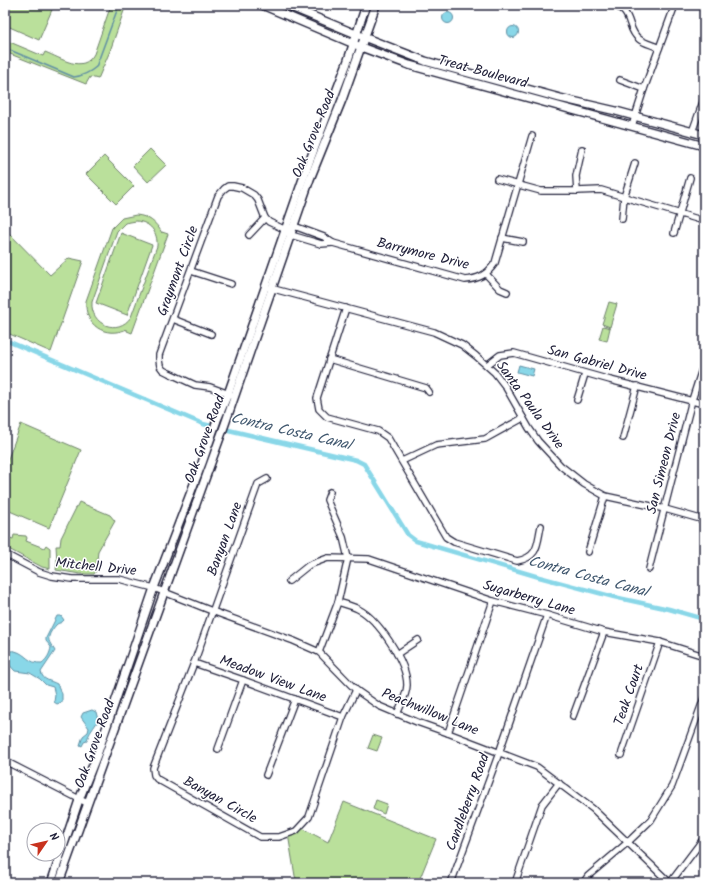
<svg xmlns="http://www.w3.org/2000/svg" width="709" height="888" font-family="Kalam,sans-serif">
<style>
.green{fill:#bae09b;stroke:#6e816b;fill-rule:evenodd}
.water{fill:#89d7e8;stroke:#608fa3}
.lines{fill:none;stroke-linecap:round;stroke-linejoin:round}
.stream{stroke:#608fa3;stroke-width:1.5}
.canal{stroke:#89d7e8;stroke-width:4.5}
.minor-casing{stroke:#22223b;stroke-width:8}
.major-casing{stroke:#22223b;stroke-width:10}
.minor{stroke:#fff;stroke-width:5.5}
.major{stroke:#fff;stroke-width:7}
.labels{text-anchor:middle;dominant-baseline:central;stroke-width:3;stroke-linejoin:round;paint-order:stroke}
.street-label{font-size:14px;fill:#22223b;stroke:#fff}
.water-label{font-size:15px;font-style:italic;fill:#41586f;stroke:#fff}
</style>
<rect width="100%" height="100%" fill="#fff"/>
<filter id="ink" filterUnits="userSpaceOnUse"><feTurbulence type="fractalNoise" baseFrequency=".025" numOctaves="2"/><feDisplacementMap in="SourceGraphic" scale="8" xChannelSelector="R" yChannelSelector="G"/><feConvolveMatrix kernelMatrix="1 2 1 2 8 2 1 2 1" color-interpolation-filters="sRGB"/></filter>
<g filter="url(#ink)">
<g class="green">
<polygon points="5,5 54,5 39,40 5,25"/>
<path d="M111 5H126L110 51 98 79 90 77 86 84 5 52V40L43 56 45 52C61 58 83 74 94 54Z"/>
<polygon points="150,149 166,165 148,182 133,166"/>
<polygon points="104,156 134,186 116,204 86,174"/>
<path d="M136 215C148 216 156 222 162 233V232L168 234 132 333 127 331V329C105 339 84 325 86 301L112 228 122 218ZM136 221C150 222 158 232 157 246L131 317C118 336 90 325 92 302L117 231 125 223Z"/>
<polygon points="5,229 50,275 69,258 83,261 51,352 5,332"/>
<polygon points="121,233 152,245 127,315 96,303"/>
<polygon points="609,302 617,304 610,327 602,324"/>
<polygon points="603,326 610,328 607,341 599,339"/>
<polygon points="21,424 81,450 49,528 5,509 5,467"/>
<polygon points="79,502 110,515 115,521 98,551 96,571 94,574 80,574 56,570 57,562 56,546 60,546 61,538"/>
<polygon points="14,535 26,536 27,538 26,541 44,548 46,545 50,548 50,569 42,567 5,547 5,536 13,539"/>
<polygon points="373,735 382,738 377,751 368,748"/>
<polygon points="376,800 387,804 384,814 373,809"/>
<polygon points="344,802 436,839 418,883 298,883 295,876 288,834 300,827 328,842"/>
</g>
<g class="water">
<circle cx="448" cy="18" r="5.5"/>
<circle cx="513" cy="32" r="5.5"/>
<polygon points="519,365 534,369 532,376 517,372"/>
<path d="M57 616H61L64 620C61 624 59 622 56 625 55 626 53 629 52 630 46 640 49 641 55 651L41 672C43 681 50 680 57 684L62 694V702L57 704 54 702 55 695 53 687 46 685 40 679 30 673 15 671 5 660V652C8 652 12 650 15 651 27 654 28 664 42 663 47 659 50 654 51 647L46 641V638Z"/>
<path d="M92 710 96 712 98 720C95 727 88 733 87 741L84 742 82 746 80 745 83 736 88 732 89 728 81 717 83 713Z"/>
</g>
<g class="lines">
<path class="stream" d="M5 48 74 77C83 76 89 73 96 67L119 5"/>
<polyline class="canal" points="5,340 203,424 356,460 364,464 408,535 416,541 539,577 614,597 669,609 704,619"/>
<defs>
<g id="minor">
<path d="M613 5C634 12 626 29 639 39 644 43 653 45 659 48"/>
<polyline points="620,80 644,89"/>
<polyline points="632,126 644,89 675,5"/>
<polyline points="692,132 704,99"/>
<polyline points="497,179 541,191 577,191 601,190 704,221"/>
<polyline points="577,191 576,176 582,149"/>
<polyline points="622,219 624,197 635,163"/>
<polyline points="674,233 690,178"/>
<polyline points="249,235 265,218"/>
<polyline points="502,238 523,242"/>
<path d="M333 243 465 280C478 279 487 275 495 263L532 136"/>
<polyline points="191,271 231,284"/>
<polyline points="486,274 500,289 507,292"/>
<polyline points="270,288 434,332 462,345 476,356 495,373 505,386 529,428 538,441 561,466 584,484 605,496 665,509 704,520"/>
<path d="M346 308 317 398 319 409 327 417 378 431 388 438 446 537 454 542 517 561C539 557 537 544 541 526"/>
<polyline points="173,319 211,334"/>
<polyline points="329,359 426,388 429,392"/>
<polyline points="487,365 500,355 514,353 610,380 704,404"/>
<polyline points="232,395 210,387 195,385 169,373 163,370 160,366 159,360 159,355 218,196 224,189 228,186 233,186 242,188 254,195 258,200 265,218 269,222 286,230 291,235 321,244 333,243 324,237 294,226 291,228"/>
<polyline points="577,400 585,374"/>
<polyline points="623,438 637,386"/>
<polyline points="402,461 436,445 485,439 523,418"/>
<polyline points="267,479 258,484 194,663 153,768 154,775 157,779 260,837 279,837 296,831 309,817 343,717 356,690"/>
<polyline points="588,552 605,496"/>
<polyline points="5,554 39,572 52,576 72,579 119,579 154,588 212,611 294,641 319,652 356,690 379,706 417,722 448,733 537,767 593,809 670,883"/>
<polyline points="649,569 692,400 704,363"/>
<polyline points="289,581 309,565 328,558 369,559 493,601 547,615 604,632 660,642 704,656"/>
<path d="M338 602C344 604 352 606 358 609 378 619 407 662 407 685 407 694 401 705 397 714"/>
<polyline points="319,652 338,602 348,558 343,537 327,500 330,492"/>
<polyline points="397,654 418,640"/>
<polyline points="194,663 243,680 343,717"/>
<polyline points="573,716 604,632"/>
<polyline points="448,733 493,601"/>
<polyline points="218,749 243,680"/>
<polyline points="621,755 660,642"/>
<polyline points="5,761 87,803"/>
<polyline points="266,775 295,699"/>
<polyline points="451,883 499,753 547,615"/>
<polyline points="515,883 542,805 559,783"/>
<polyline points="583,883 588,876 627,843 651,820 672,786 704,698"/>
<polyline points="670,883 704,838"/>
</g>
<g id="major">
<polyline points="262,5 361,47 409,65 704,146"/>
<polyline points="286,5 356,34 425,61 560,98 616,111 704,135"/>
<polyline points="51,883 79,800 97,755 154,588 202,463 217,420 228,394 305,173 347,63 366,5"/>
<polyline points="59,883 225,424 310,179 342,100 376,5"/>
</g>
</defs>
<use href="#minor" class="minor-casing"/>
<use href="#major" class="major-casing"/>
<use href="#minor" class="minor"/>
<use href="#major" class="major"/>
</g>
</g>
<g class="labels">
<g class="street-label">
<text transform="translate(483 72) rotate(15)">Treat Boulevard</text>
<text transform="translate(314 134) rotate(-68)">Oak Grove Road</text>
<text transform="translate(423 254) rotate(14)">Barrymore Drive</text>
<text transform="translate(178 271) rotate(-70)">Graymont Circle</text>
<text transform="translate(597 363) rotate(15)">San Gabriel Drive</text>
<text transform="translate(530 405) rotate(54)">Santa Paula Drive</text>
<text transform="translate(205 439) rotate(-70)">Oak Grove Road</text>
<text transform="translate(664 463) rotate(-76)">San Simeon Drive</text>
<text transform="translate(225 539) rotate(-70)">Banyan Lane</text>
<text transform="translate(96 567) rotate(6)">Mitchell Drive</text>
<text transform="translate(529 598) rotate(16)">Sugarberry Lane</text>
<text transform="translate(273 679) rotate(20)">Meadow View Lane</text>
<text transform="translate(629 695) rotate(-71)">Teak Court</text>
<text transform="translate(430 712) rotate(22)">Peachwillow Lane</text>
<text transform="translate(95 744) rotate(-70)">Oak Grove Road</text>
<text transform="translate(220 800) rotate(29)">Banyan Circle</text>
<text transform="translate(468 802) rotate(-70)">Candleberry Road</text>
</g>
<g class="water-label">
<text transform="translate(291 432) rotate(13)">Contra Costa Canal</text>
<text transform="translate(588 577) rotate(15)">Contra Costa Canal</text>
</g>
</g>
<rect width="709" height="888" fill="none" stroke="#fff" stroke-width="20"/>
<rect x="10" y="10" width="689" height="868" fill="none" stroke="#22223b" stroke-width="1.5" filter="url(#ink)"/>
<g transform="translate(46 842) rotate(56)"><circle r="19" fill="#ffffff" stroke="#a7a7b1"/>
<path d="M0-3L7 15L0 10L-7 15Z" fill="#c8321e"/>
<text y="-6" font-size="11" font-weight="bold" text-anchor="middle" fill="#22223b">N</text>
</g>
</svg>
